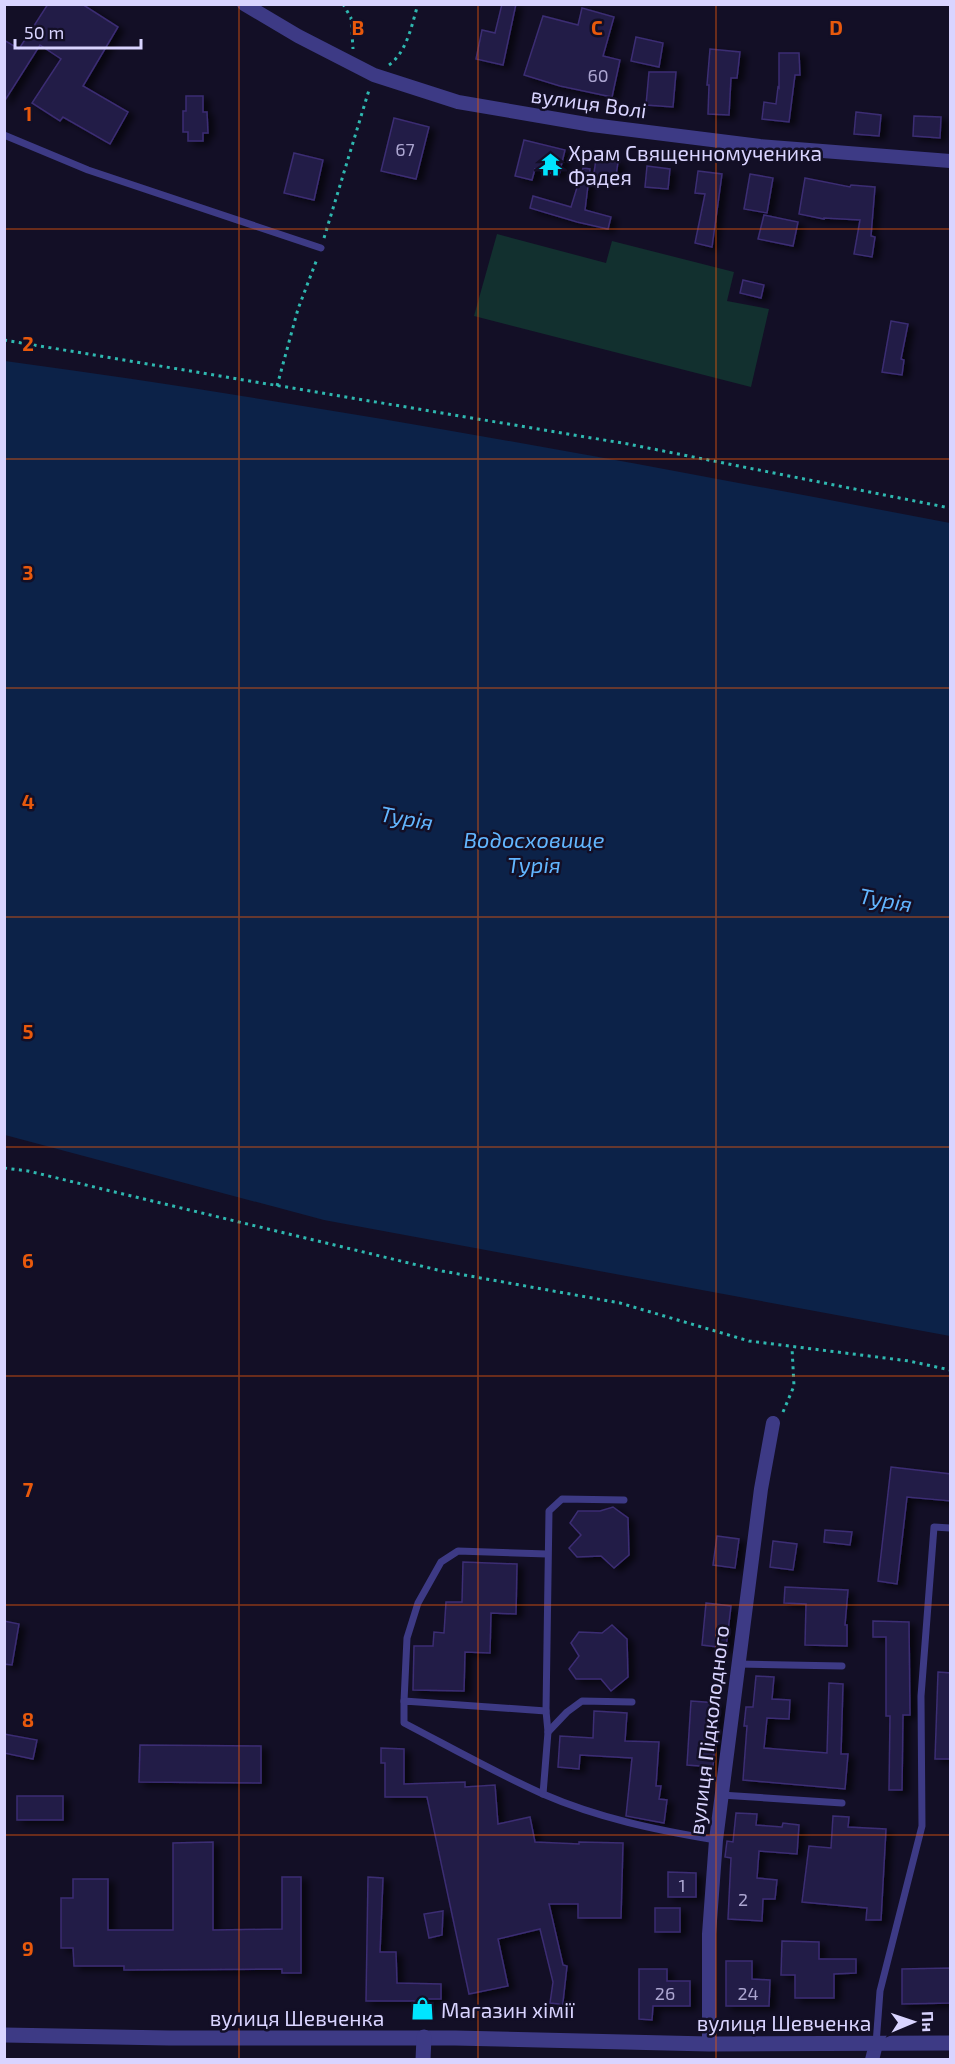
<svg xmlns="http://www.w3.org/2000/svg" width="955" height="2064" font-family="'Exo 2',sans-serif">
<style>
.green{fill:#12302f}
.water{fill:#0c2248}
.building{fill:#241b47;stroke:#3b2d73;stroke-width:1.5;filter:url(#shadow)}
.lines{fill:none;stroke-linecap:round;stroke-linejoin:round}
.path{stroke:#2fb8b0;stroke-width:3;stroke-dasharray:3 4.5;stroke-linecap:butt}
.service{stroke:#3d3a85;stroke-width:7}
.minor{stroke:#3d3a85;stroke-width:14}
.tertiary{stroke:#3d3a85;stroke-width:15}
.grid{fill:none;stroke:#e8590c;stroke-width:1.5;stroke-opacity:0.55}
.labels{text-anchor:middle;dominant-baseline:central;stroke-width:5;stroke-linejoin:round;paint-order:stroke}
.number-label{font-size:18px;fill:#aca6d1}
.street-label{font-size:21px;fill:#d9d4ff;stroke:#130f26}
.poi-label{font-size:21px;fill:#d9d4ff;stroke:#130f26;text-anchor:start}
.water-label{font-size:22px;font-style:italic;fill:#62b6ff;stroke:#130f26}
.grid-label{font-size:20px;text-anchor:middle;font-weight:bold;fill:#e8590c;stroke:#130f26;stroke-width:5;stroke-linejoin:round;paint-order:stroke}
</style>
<defs>
<filter id="shadow"><feDropShadow dx="6" dy="3.5" stdDeviation="3" flood-color="#0009"/></filter>
</defs>
<rect width="100%" height="100%" fill="#130f26"/>
<polygon class="green" points="497,234 606,263 612,241 734,272 727,301 769,309 751,387 474,316"/>
<path class="water" d="M5 361C322 404 636 463 950 523V1336L324 1220 5 1135Z"/>
<g class="building">
<polygon points="48,4 82,4 118,27 83,86 128,112 110,144 63,117 60,121 32,103 61,59 40,45 4,102 4,40 19,49"/>
<polygon points="502,4 516,4 503,65 476,59 482,30 495,33"/>
<polygon points="582,8 614,17 603,56 620,60 612,97 560,86 524,75 543,16 578,25"/>
<polygon points="636,37 663,43 659,67 631,61"/>
<polygon points="710,49 740,52 737,78 731,78 729,115 708,114 709,85 707,85"/>
<polygon points="779,53 799,53 800,75 795,75 789,122 762,119 764,102 776,104 778,87 779,88"/>
<polygon points="649,72 676,72 673,107 646,105"/>
<polygon points="186,96 203,96 203,112 207,112 208,133 203,133 203,141 188,141 188,132 183,132 183,111 186,111"/>
<polygon points="856,112 881,115 879,136 854,134"/>
<polygon points="914,116 941,117 940,138 913,136"/>
<polygon points="394,118 429,127 416,179 381,171"/>
<polygon points="524,140 565,150 559,175 535,169 532,180 515,176"/>
<polygon points="294,153 323,160 314,200 284,193"/>
<polygon points="596,159 618,162 615,183 593,180"/>
<polygon points="647,166 670,169 668,189 645,187"/>
<polygon points="583,168 590,169 585,210 611,217 608,229 577,222 530,208 533,196 571,207"/>
<polygon points="698,171 722,174 712,247 695,243 705,194 695,193"/>
<polygon points="750,174 773,178 767,213 744,209"/>
<polygon points="805,178 850,187 851,185 875,187 871,236 875,237 872,257 854,254 860,220 824,218 824,219 799,214"/>
<polygon points="764,215 798,222 793,246 758,239"/>
<polygon points="743,280 764,285 761,298 740,293"/>
<polygon points="891,321 908,324 901,359 904,360 902,375 882,372"/>
<polygon points="891,1467 951,1474 951,1501 907,1497 897,1584 878,1581"/>
<polygon points="613,1507 628,1518 629,1555 614,1568 601,1556 577,1557 569,1548 581,1535 570,1523 578,1511 600,1511"/>
<polygon points="825,1530 852,1532 850,1545 824,1542"/>
<polygon points="717,1536 739,1539 735,1568 713,1565"/>
<polygon points="773,1541 797,1544 793,1570 770,1567"/>
<polygon points="463,1562 517,1564 516,1614 491,1613 490,1653 465,1652 464,1691 413,1690 414,1646 433,1646 434,1632 444,1633 446,1602 462,1602"/>
<polygon points="785,1587 848,1590 845,1625 847,1625 847,1646 805,1645 806,1604 784,1603"/>
<polygon points="706,1603 731,1606 726,1648 702,1645"/>
<polygon points="4,1621 19,1624 12,1665 4,1664"/>
<polygon points="873,1621 909,1622 910,1715 903,1715 902,1790 889,1790 890,1716 886,1716 886,1637 873,1637"/>
<polygon points="612,1625 627,1639 628,1677 611,1691 601,1679 576,1679 569,1669 579,1656 571,1643 579,1632 602,1633"/>
<polygon points="938,1672 951,1673 951,1759 935,1759"/>
<polygon points="756,1676 774,1677 772,1699 790,1700 789,1719 767,1718 764,1748 827,1753 829,1683 843,1684 841,1754 848,1754 845,1789 743,1780 747,1726 744,1726 746,1707 753,1707"/>
<polygon points="691,1701 718,1703 713,1767 687,1765"/>
<polygon points="594,1711 627,1713 625,1741 659,1742 656,1786 661,1786 659,1799 667,1800 664,1823 626,1816 632,1758 580,1755 579,1769 558,1767 560,1736 593,1738"/>
<polygon points="4,1734 37,1740 33,1759 4,1753"/>
<polygon points="140,1745 261,1746 261,1783 139,1782"/>
<polygon points="381,1748 404,1749 404,1784 465,1782 465,1787 495,1785 498,1824 530,1817 535,1842 579,1844 579,1842 623,1843 621,1918 578,1918 578,1904 549,1904 563,1965 567,1966 562,2011 559,2004 550,2003 553,1982 540,1929 498,1939 508,1986 469,1994 427,1797 385,1797 385,1763 381,1763"/>
<rect x="17" y="1796" width="46" height="24"/>
<polygon points="736,1813 757,1814 756,1825 782,1827 783,1823 799,1825 797,1854 759,1851 757,1878 777,1880 775,1899 763,1899 762,1921 728,1919 731,1858 725,1857 727,1841 733,1842"/>
<polygon points="833,1816 849,1817 848,1827 886,1829 881,1920 866,1920 867,1908 802,1902 809,1846 831,1848"/>
<polygon points="213,1842 213,1930 282,1929 282,1877 301,1877 301,1973 282,1973 282,1969 124,1970 124,1966 74,1966 73,1948 61,1948 61,1898 73,1898 73,1879 108,1879 108,1930 173,1930 173,1843"/>
<polygon points="668,1872 696,1873 696,1897 668,1897"/>
<polygon points="368,1877 383,1878 380,1952 396,1952 397,1983 441,1984 441,1999 428,1999 428,2012 414,2013 414,2001 366,2001"/>
<rect x="655" y="1908" width="25" height="24"/>
<polygon points="443,1911 442,1935 429,1938 424,1914"/>
<polygon points="782,1941 819,1942 819,1959 856,1959 856,1973 834,1974 834,1998 795,1998 795,1975 781,1975"/>
<polygon points="726,1961 752,1961 752,1979 770,1980 769,2006 726,2006"/>
<polygon points="951,1968 951,2003 902,2004 902,1969"/>
<polygon points="639,1969 667,1969 667,1981 690,1981 690,2006 653,2006 652,2020 639,2019"/>
</g>
<g class="lines">
<g class="path">
<polyline points="343,4 351,18 353,49"/>
<path d="M389 65C407 52 412 24 418 4"/>
<polyline points="324,238 369,90"/>
<polyline points="4,340 628,444 950,508"/>
<polyline points="277,386 298,309 317,259"/>
<polyline points="4,1168 28,1171 442,1271 620,1303 749,1341 909,1361 950,1370"/>
<polyline points="783,1412 794,1386 792,1348"/>
</g>
<g class="service">
<polyline points="4,135 88,170 321,248"/>
<polyline points="737,1664 842,1666"/>
<polyline points="404,1701 407,1638 418,1603 441,1562 458,1551 547,1554"/>
<path d="M546 1711 404 1701V1723C450 1747 496 1773 543 1794 598 1818 656 1830 716 1840"/>
<polyline points="548,1732 567,1712 582,1701 632,1702"/>
<polyline points="543,1794 548,1732 546,1711 549,1511 562,1499 624,1500"/>
<polyline points="721,1795 842,1803"/>
<polyline points="876,2044 880,1991 922,1826 921,1696 934,1527 950,1528"/>
</g>
<g class="minor">
<polyline points="244,4 298,36 374,75 458,102 592,125 760,146 950,161"/>
<polyline points="709,2044 709,1934 716,1840 761,1489 773,1423"/>
<polyline points="872,2060 876,2044"/>
</g>
<g class="tertiary">
<polyline points="4,2035 169,2038 455,2038 709,2044 950,2043"/>
<polyline points="423,2060 424,2037"/>
</g>
</g>
<path class="grid" d="M239 4V2060M478 4V2060M716 4V2060M4 229H950M4 459H950M4 688H950M4 917H950M4 1147H950M4 1376H950M4 1605H950M4 1835H950"/>
<defs>
<symbol id="temple-bare" viewBox="-9 -9 18 18"><path d="M0-6L5-2H3V0L6.5 2.5H4V6H1.5V3h-3V6H-4V2.5H-6.5L-3 0V-2H-5Z" fill="#00e5ff" stroke="#130f26" stroke-width="2.5" paint-order="stroke"/></symbol>
<symbol id="shop-bare" viewBox="-9 -9 18 18"><path d="M-5-2.5h2.3a2.7 3.5 0 0 1 5.4 0H5L5.5 6h-11ZM-1.5-2.5h3a1.5 2.3 0 0 0-3 0Z" fill="#00e5ff" stroke="#130f26" stroke-width="2.5" paint-order="stroke"/></symbol>
</defs>
<g fill-rule="evenodd">
<use href="#temple-bare" x="534" y="148" width="33" height="33"/>
<use href="#shop-bare" x="406" y="1992" width="33" height="33"/>
</g>
<g class="labels">
<g class="number-label">
<text x="598" y="75">60</text>
<text x="405" y="149">67</text>
<text x="682" y="1885">1</text>
<text x="743" y="1899">2</text>
<text x="665" y="1993">26</text>
<text x="748" y="1993">24</text>
</g>
<g class="street-label">
<text transform="translate(589 102) rotate(8)">вулиця Волі</text>
<text transform="translate(708 1730) rotate(-83)">вулиця Підколодного</text>
<text x="297" y="2017">вулиця Шевченка</text>
<text x="784" y="2022">вулиця Шевченка</text>
</g>
<g class="poi-label">
<text x="568" y="152">Храм Священномученика<tspan x="568" dy="24">Фадея</tspan></text>
<text x="441" y="2009">Магазин хімії</text>
</g>
<g class="water-label">
<text transform="translate(407 817) rotate(10)">Турія</text>
<text x="534" y="839">Водосховище<tspan x="534" dy="25">Турія</tspan></text>
<text transform="translate(886 899) rotate(10)">Турія</text>
</g>
</g>
<g class="grid-label">
<text x="358" y="35">B</text>
<text x="597" y="35">C</text>
<text x="836" y="35">D</text>
<text x="28" y="121">1</text>
<text x="28" y="351">2</text>
<text x="28" y="580">3</text>
<text x="28" y="809">4</text>
<text x="28" y="1039">5</text>
<text x="28" y="1268">6</text>
<text x="28" y="1497">7</text>
<text x="28" y="1727">8</text>
<text x="28" y="1956">9</text>
</g>
<rect width="955" height="2064" fill="none" stroke="#d9d4ff" stroke-width="12"/>
<g transform="translate(913 2022) rotate(88)" stroke="#130f26" stroke-width="4.5" paint-order="stroke">
<path d="M0-4.5L10 22L0 15L-10 22Z" fill="#d9d4ff"/>
<text y="-9" font-size="16" font-weight="bold" text-anchor="middle" fill="#d9d4ff">Пн</text>
</g>
<path d="M15 39v9h126v-9" fill="none" stroke="#d9d4ff" stroke-width="3"/>
<text x="24" y="39" font-size="18" fill="#d9d4ff" stroke="#130f26" stroke-width="4.5" paint-order="stroke">50 m</text>
</svg>
